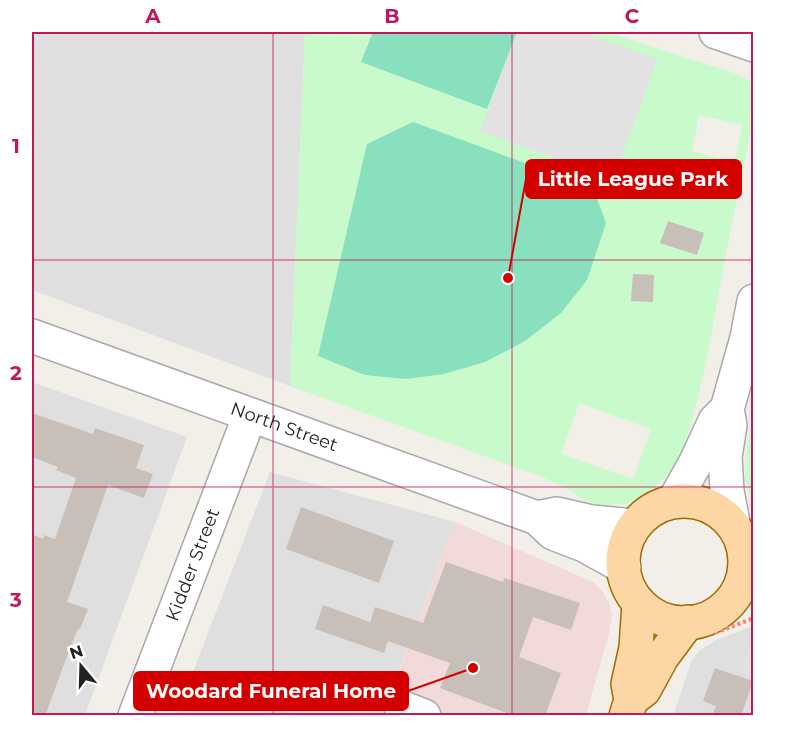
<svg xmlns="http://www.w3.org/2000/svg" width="785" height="747" font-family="Montserrat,sans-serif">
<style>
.residential{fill:#e0dfdf}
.commercial{fill:#f2dad9}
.park{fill:#c8facc;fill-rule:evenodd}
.pitch{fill:#88e0be}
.parking{fill:#e2e2e2}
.building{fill:#c7bfb8}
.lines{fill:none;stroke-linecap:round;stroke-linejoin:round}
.minor-casing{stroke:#a9a9a9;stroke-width:36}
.major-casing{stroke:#a06b00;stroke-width:36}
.path{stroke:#fa8072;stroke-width:4;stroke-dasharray:3 3;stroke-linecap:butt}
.minor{stroke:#fff;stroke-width:33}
.major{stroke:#fcd6a4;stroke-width:33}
.grid{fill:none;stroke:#c2185b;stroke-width:1.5;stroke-opacity:0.55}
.labels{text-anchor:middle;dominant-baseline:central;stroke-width:4.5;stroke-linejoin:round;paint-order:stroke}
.street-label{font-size:18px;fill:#222;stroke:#fff}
.leader{fill:none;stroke:#d40000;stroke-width:2}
.callout-dot{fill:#d40000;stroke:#fff;stroke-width:2}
.callout{fill:#d40000;stroke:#d40000;stroke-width:2}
.callout-label{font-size:20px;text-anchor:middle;font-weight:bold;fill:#fff}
.neatline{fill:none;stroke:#c2185b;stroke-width:2}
.grid-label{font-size:20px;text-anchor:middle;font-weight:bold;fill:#c2185b}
</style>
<rect width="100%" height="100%" fill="#f2efe9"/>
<g class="residential">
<polygon points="32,32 305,32 290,386 32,290"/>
<polygon points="32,382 187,437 85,715 32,716"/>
<polygon points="270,472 455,522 382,715 176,716"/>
<polygon points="753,626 753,715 673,716 691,662 700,650 716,640"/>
</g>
<polygon class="commercial" points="455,522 593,582 602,590 609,603 612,616 609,633 586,715 382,716"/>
<g class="park">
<path d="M305 32H607L737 74 751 82 753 87V121L727 248 706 363 693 417 681 457 665 477 648 493 627 504 605 505 585 501 570 490 542 477 290 386ZM699 115 742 125 735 163 692 151ZM579 403 651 429 633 479 561 454Z"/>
<polygon points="753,422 754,505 753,505 745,480 747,442"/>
</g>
<g class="pitch">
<polygon points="373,32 517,32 487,109 361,62"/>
<polygon points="413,122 593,188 606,223 587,280 561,313 525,341 485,362 444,374 406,379 365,375 318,356 367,144"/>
</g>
<g class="parking">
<polygon points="517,32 582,32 657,59 614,179 480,131"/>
<polygon points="753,640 753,678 741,673"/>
</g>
<g class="building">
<polygon points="668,221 704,233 697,255 660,243"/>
<polygon points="633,274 654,275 653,302 631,301"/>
<polygon points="32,413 93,434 95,428 144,445 136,468 153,474 144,498 108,485 67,602 88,609 80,629 78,629 70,648 45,716 32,716 32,534 43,539 44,535 55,539 76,478 56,470 58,467 32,457"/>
<polygon points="301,507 394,541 379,583 286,549"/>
<polygon points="446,562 503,582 504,578 580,603 571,630 533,617 519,657 561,673 545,716 515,716 440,688 450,663 388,641 384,653 315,629 323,605 370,622 375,607 423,623"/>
<polygon points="715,668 753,681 741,716 712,716 716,706 703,701"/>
</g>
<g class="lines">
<defs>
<g id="minor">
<polyline points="716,32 754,45"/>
<path id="s1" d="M32 336 537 518 553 533 584 545 624 567"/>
<polyline points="674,501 696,462 715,421 727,409"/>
<polyline points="537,518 557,514 592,522 633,526"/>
<polyline points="733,523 727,491 725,457 730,425 727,409 747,338 754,301"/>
<polyline points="401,707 424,716"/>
<path id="s2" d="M135 716 250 415"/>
</g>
<g id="major">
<circle cx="684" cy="562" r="61"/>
<polyline points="631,700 644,690 662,657 688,622"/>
<polyline points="626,716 631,700 628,684 636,648 639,603"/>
</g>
</defs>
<use href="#minor" class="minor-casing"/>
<use href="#major" class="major-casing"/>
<polyline class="path" points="715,633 754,618"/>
<use href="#minor" class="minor"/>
<use href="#major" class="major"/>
</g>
<path class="grid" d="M273 32V716M512 32V716M32 260H754M32 487H754"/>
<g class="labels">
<g class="street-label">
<text stroke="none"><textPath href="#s1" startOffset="268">North Street</textPath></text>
<text stroke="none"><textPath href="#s2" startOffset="162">Kidder Street</textPath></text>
</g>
</g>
<path class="leader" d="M508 278L526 179M473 668L408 691"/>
<g class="callout-dot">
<circle cx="508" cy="278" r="6"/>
<circle cx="473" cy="668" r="6"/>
</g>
<g class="callout">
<rect x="526" y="160" width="215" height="38" rx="6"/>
<rect x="134" y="672" width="274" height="38" rx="6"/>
</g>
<g class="callout-label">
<text x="633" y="186">Little League Park</text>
<text x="271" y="698">Woodard Funeral Home</text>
</g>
<rect width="785" height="747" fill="none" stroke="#ffffff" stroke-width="66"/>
<g transform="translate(81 666) rotate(341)" stroke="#ffffff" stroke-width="4.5" paint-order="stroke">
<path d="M0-4.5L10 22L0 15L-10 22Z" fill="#222222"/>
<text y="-9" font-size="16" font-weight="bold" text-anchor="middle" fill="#222222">N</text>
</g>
<rect x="33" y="33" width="719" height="681" class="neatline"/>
<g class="grid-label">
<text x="153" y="23">A</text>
<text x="392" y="23">B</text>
<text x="632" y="23">C</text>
<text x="16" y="153">1</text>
<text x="16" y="380">2</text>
<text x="16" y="607">3</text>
</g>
</svg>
